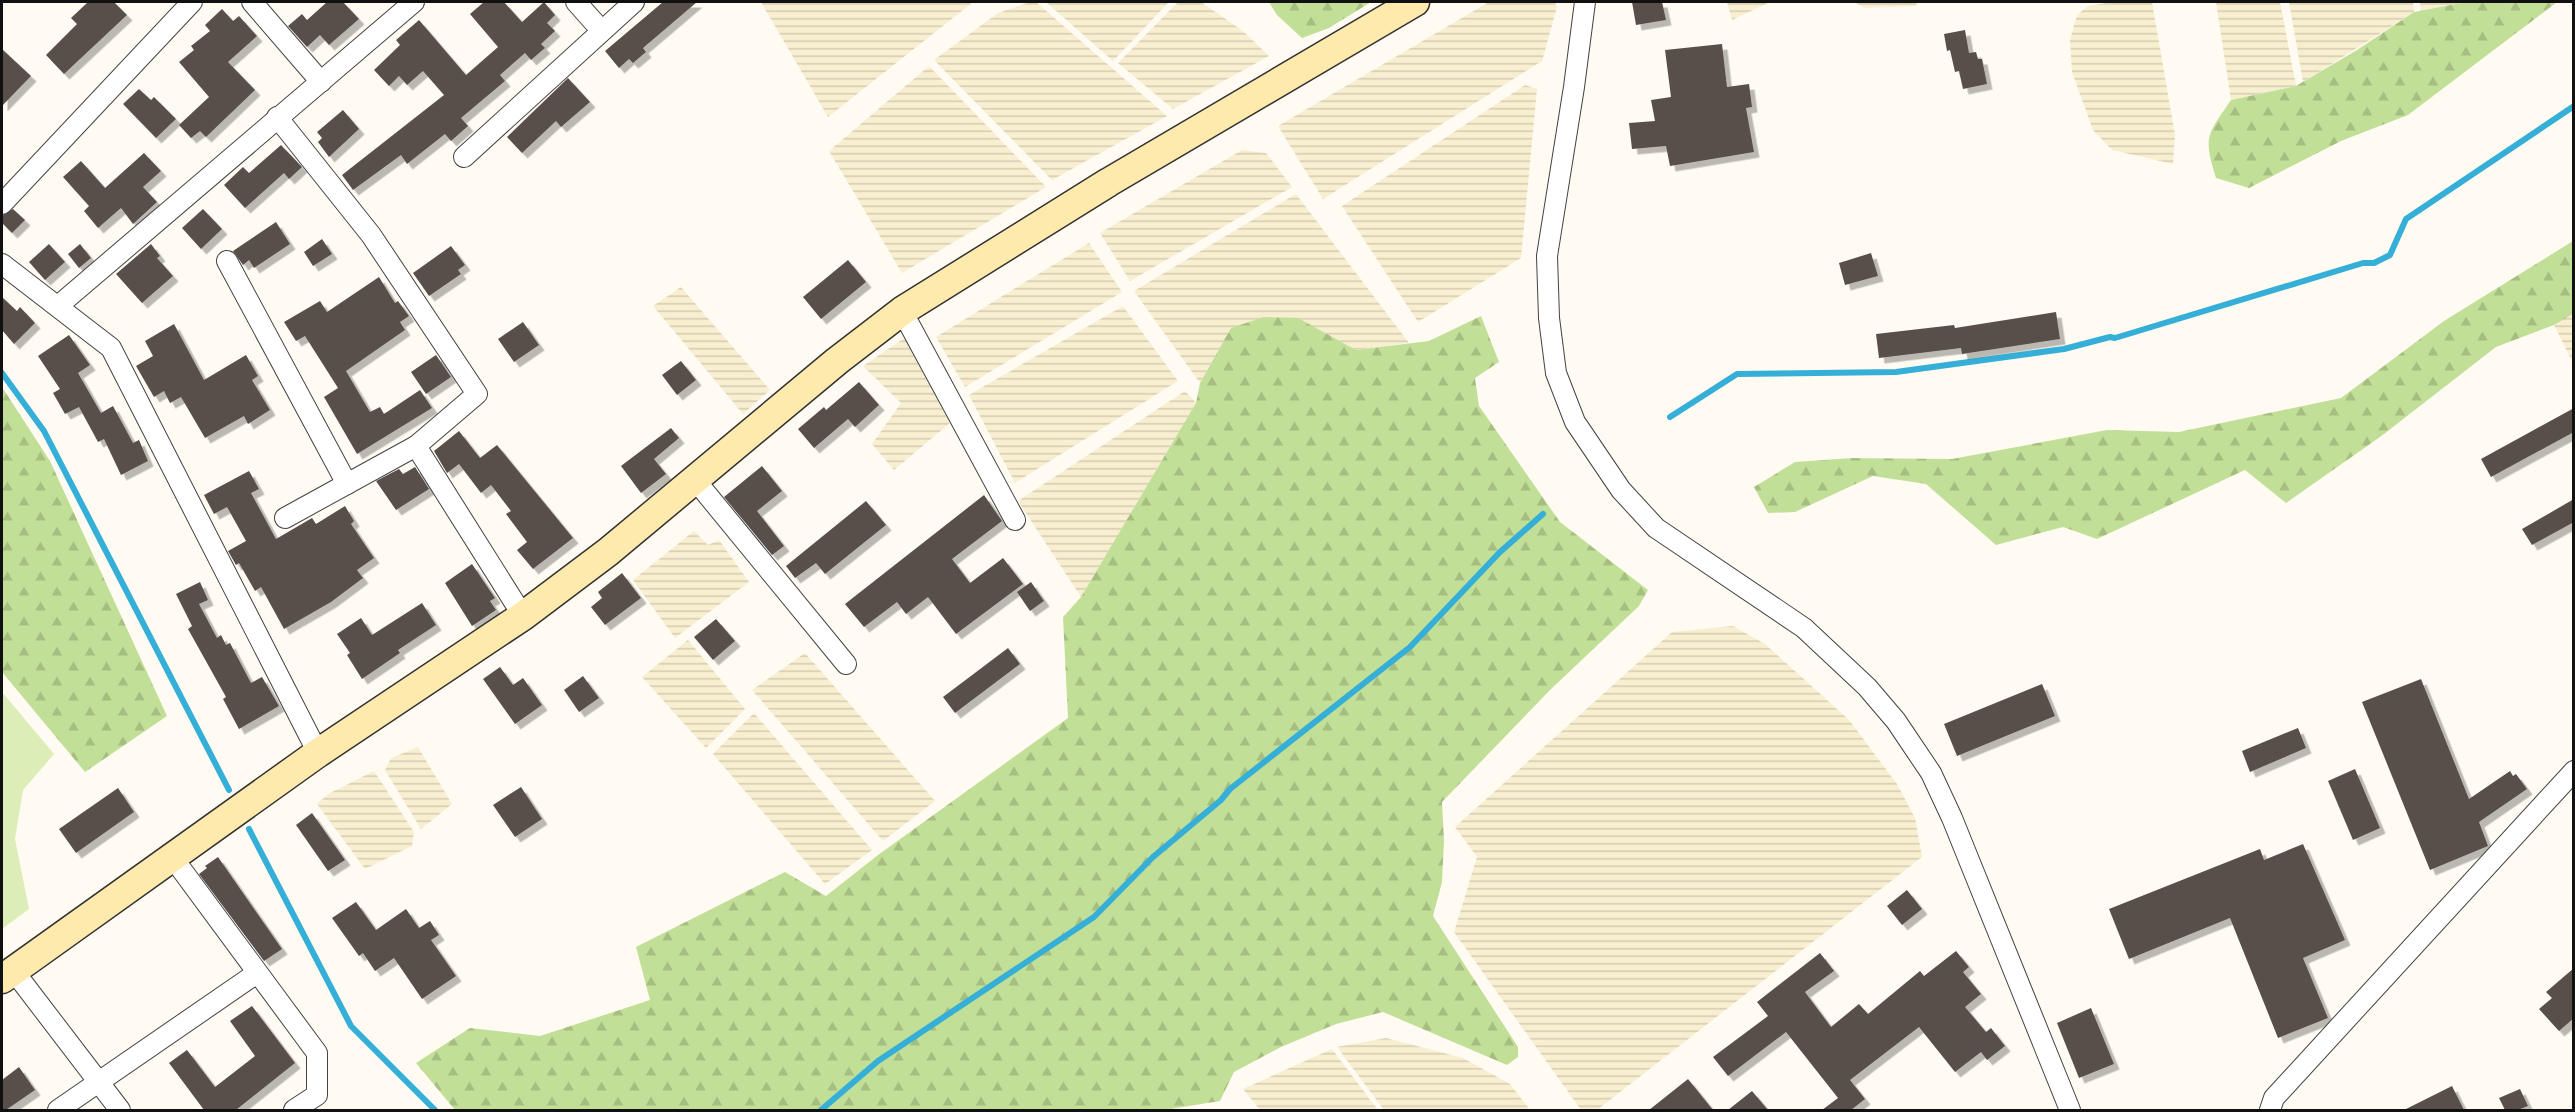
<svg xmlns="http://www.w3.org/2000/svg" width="2575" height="1112" font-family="Literata,serif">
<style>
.farmland{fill:url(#farmland-rules)}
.grass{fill:#dcedb8}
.forest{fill:url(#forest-firs)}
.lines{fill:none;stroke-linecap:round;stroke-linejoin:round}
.stream{stroke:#35afd7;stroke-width:6}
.building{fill:#594f4b;filter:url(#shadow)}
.street-casing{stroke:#434343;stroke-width:22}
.secondary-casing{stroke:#323232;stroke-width:31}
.street{stroke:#fff;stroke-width:20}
.secondary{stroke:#ffeaae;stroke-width:28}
</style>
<defs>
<pattern id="farmland-rules" width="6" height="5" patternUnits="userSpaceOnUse" patternTransform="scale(1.5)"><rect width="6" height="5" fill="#f8eed0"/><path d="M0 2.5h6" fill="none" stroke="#d4cbb2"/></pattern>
<pattern id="forest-firs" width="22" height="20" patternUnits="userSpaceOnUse" patternTransform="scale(1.5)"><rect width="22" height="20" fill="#c2df97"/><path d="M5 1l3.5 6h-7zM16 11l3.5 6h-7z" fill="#a6be81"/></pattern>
<filter id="shadow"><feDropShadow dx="5.5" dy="5.5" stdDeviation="0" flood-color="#0004"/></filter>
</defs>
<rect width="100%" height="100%" fill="#fffbf3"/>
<g class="farmland">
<polygon points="761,2 973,2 828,117"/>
<polygon points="1030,2 1036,2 1167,116 1052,180 934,60 998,13"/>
<polygon points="1046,2 1169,2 1113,61"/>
<polygon points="1178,2 1201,2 1243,31 1269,56 1173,109 1118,63"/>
<polygon points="1489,2 1555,2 1557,7 1542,61 1323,199 1278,126"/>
<polygon points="1727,2 1770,2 1732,20"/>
<polygon points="1854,2 1916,2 1917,6 1865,8"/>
<polygon points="2112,2 2152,2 2175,135 2173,164 2112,150 2093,130 2072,72 2070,40 2077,15 2088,6"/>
<polygon points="2216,2 2280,2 2296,86 2231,100"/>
<polygon points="2289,2 2413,2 2414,12 2303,82"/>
<polygon points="2420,2 2467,2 2421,11"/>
<polygon points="929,66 1046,187 902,273 829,151"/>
<polygon points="1525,85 1537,89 1521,258 1418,322 1342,206"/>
<polygon points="1242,150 1266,153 1292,187 1130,281 1100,233"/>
<polygon points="1296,194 1409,343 1356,350 1298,319 1231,328 1200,383 1134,291"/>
<polygon points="1089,243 1122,292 965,387 936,337"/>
<polygon points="681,287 770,390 743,414 653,306"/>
<polygon points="1123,306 1178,381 1015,483 969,395"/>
<polygon points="2573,314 2573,363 2554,325"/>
<polygon points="906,337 950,423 894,470 872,444 901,403 863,366"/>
<polygon points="1185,391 1196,403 1081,597 1018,501"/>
<polygon points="694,531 708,545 719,540 749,582 675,638 633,580"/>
<polygon points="1733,626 1765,644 1849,720 1897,784 1915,818 1922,857 1597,1110 1581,1110 1454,932 1477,857 1455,827 1672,632"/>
<polygon points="688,640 745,709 706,748 642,677"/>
<polygon points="805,653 935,801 883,841 752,690"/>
<polygon points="754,713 872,850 825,884 713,754"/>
<polygon points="418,747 452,804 421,829 385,770 391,758"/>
<polygon points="374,771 414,832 412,846 365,869 317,804 328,794"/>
<polygon points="1386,1038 1463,1058 1510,1084 1530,1110 1384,1110 1337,1047"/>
<polygon points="1332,1049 1378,1110 1260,1110 1243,1089"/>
</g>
<polygon class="grass" points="2,692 54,754 23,790 15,839 29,909 2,929"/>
<g class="forest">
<polygon points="1269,2 1371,2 1329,28 1302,38 1277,15"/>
<path d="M2467 2H2557L2408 115 2341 141 2249 188 2216 178C2203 137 2207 135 2231 100L2296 86 2357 50 2414 12Z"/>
<polygon points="2573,241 2573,314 2554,325 2496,347 2380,437 2286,503 2245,470 2097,539 2063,527 1996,545 1926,484 1873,476 1795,512 1768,513 1754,487 1795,462 1852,458 1952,459 2107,430 2179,432 2341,398 2444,321"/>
<polygon points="1481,316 1499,362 1475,378 1479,406 1560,522 1648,590 1639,606 1550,690 1442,802 1444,841 1442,882 1433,916 1518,1047 1518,1057 1507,1065 1383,1012 1336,1024 1281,1047 1234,1072 1220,1101 1164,1110 455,1110 416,1063 470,1028 540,1036 650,1000 636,947 785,872 826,896 878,855 1068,718 1063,617 1081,597 1196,403 1200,383 1231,328 1264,317 1298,318 1356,350 1429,341"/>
<polygon points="2,387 50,461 167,716 85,772 2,672"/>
</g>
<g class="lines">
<g class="stream">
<polyline points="2,373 44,431 229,790"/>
<polyline points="1670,417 1737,374 1896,372 2064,349 2110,337 2115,338 2363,263 2374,263 2390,255 2406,219 2574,106"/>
<polyline points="249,829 351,1026 435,1110"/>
<polyline points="821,1110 878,1061 1094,917 1153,857 1221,800 1230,789 1410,647 1500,552 1543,514"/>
</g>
</g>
<g class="building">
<polygon points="88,2 114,2 127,15 64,74 46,55 77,24 71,18"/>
<polygon points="327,2 343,2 359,19 329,45 320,35 307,47 288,26 302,14 307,20"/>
<polygon points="484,2 504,2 522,22 544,2 555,15 547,23 555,31 541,44 545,48 531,60 525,53 500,75 505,81 461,118 468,126 451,141 445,134 407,164 401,155 353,190 342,175 444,95 423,71 407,85 399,76 389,86 374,70 400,45 396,40 419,20 466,75 498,47 470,14"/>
<polygon points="663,2 697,2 643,48 646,52 633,63 629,59 619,68 605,51"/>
<polygon points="1632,2 1662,2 1666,20 1636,25"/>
<polygon points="222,9 233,21 239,16 257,36 228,62 255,90 206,137 200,131 191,138 179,125 209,97 179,62 194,50 191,46 210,31 205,25"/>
<polygon points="1965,30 1969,53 1976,52 1978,59 1982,59 1987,84 1963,89 1959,71 1955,72 1950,50 1947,51 1944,34"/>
<polygon points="1722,44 1727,87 1749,84 1752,107 1746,108 1754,152 1670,166 1666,146 1632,149 1629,123 1655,121 1651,100 1671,97 1665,50"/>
<polygon points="2,49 31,76 2,106"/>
<polygon points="568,78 590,102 561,127 556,121 522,153 507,137"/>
<polygon points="139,89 151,100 154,97 176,119 156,138 123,104"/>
<polygon points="343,110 359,129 329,157 318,142 322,138 317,132"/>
<polygon points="281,145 302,167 289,179 284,173 245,208 224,185 243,167 249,173"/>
<polygon points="144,153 161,171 143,187 157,202 133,224 121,208 98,228 84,211 89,206 63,177 81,161 105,188"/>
<polygon points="13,209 25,220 12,233 2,223 2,216"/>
<polygon points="203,209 222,229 201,249 182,228"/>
<polygon points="276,222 290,244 254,268 249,260 243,265 233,251"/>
<polygon points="322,239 332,254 313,266 304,252"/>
<polygon points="49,244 65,262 45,280 29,262"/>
<polygon points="80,244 91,258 79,268 68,254"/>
<polygon points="151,244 160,256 157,258 173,276 142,303 116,274"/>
<polygon points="451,246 465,265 458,270 461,274 429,296 413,273"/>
<polygon points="1871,253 1878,276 1845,285 1839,263"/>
<polygon points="848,260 866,282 821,319 803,297"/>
<polygon points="379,277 395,303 398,301 409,316 400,322 405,330 346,371 370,412 380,407 384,414 420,390 432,408 357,454 324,397 338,388 305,336 296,341 284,322 320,301 327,312"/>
<polygon points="2,297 17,311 20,307 35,323 14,344 2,330"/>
<polygon points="2056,312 2060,339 1962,354 1961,348 1879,358 1876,334 1954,325 1955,328"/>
<polygon points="523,322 539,345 514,362 498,339"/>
<polygon points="174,324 204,380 246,355 258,376 252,380 270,410 248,424 244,416 205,438 181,397 170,403 164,391 154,397 136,366 153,356 145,341"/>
<polygon points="69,335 90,365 78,373 101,413 113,406 133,443 139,440 148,461 121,475 104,439 98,442 79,407 65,414 53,393 60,389 38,356"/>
<polygon points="436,355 451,377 426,394 411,372"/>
<polygon points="681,361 696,380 677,395 662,375"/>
<polygon points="859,382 879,405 855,427 848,419 814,448 798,429 824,407 826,410"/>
<polygon points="2574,408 2574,432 2491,477 2481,459"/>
<polygon points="671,428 679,438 654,459 666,474 641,493 621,466"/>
<polygon points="459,431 480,458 497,445 573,538 533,569 517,550 527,542 506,514 511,511 491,485 481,493 459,464 447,473 434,451"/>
<polygon points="762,466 782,491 757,511 784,546 772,555 724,497"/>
<polygon points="415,467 429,489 396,510 376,481 399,469 403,474"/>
<polygon points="249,471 259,489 251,493 276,539 312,518 316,524 345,506 354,521 351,524 374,558 357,570 363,578 331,602 284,629 261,587 255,591 239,563 236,565 228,551 246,541 227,507 214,514 204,495"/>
<polygon points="984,495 1002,521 952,559 970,583 1003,558 1023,584 956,634 928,597 906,614 897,602 864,627 845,604"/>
<polygon points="2574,499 2574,522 2532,545 2522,529"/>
<polygon points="866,501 886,525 825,574 816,563 795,578 786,566"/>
<polygon points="472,564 495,598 490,601 496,610 472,626 445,583"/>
<polygon points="622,573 641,598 605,625 591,607 602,598 598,592"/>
<polygon points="200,582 208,600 199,604 217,638 221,635 226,645 230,643 251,683 262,677 279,706 239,729 223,699 226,697 188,629 192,626 176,594"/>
<polygon points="1031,582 1044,601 1030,611 1017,592"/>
<polygon points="422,603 436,625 398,650 400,653 362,679 347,655 350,653 337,634 361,618 372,635"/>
<polygon points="716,619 735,641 713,660 694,637"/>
<polygon points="1008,648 1020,664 955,713 943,697"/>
<polygon points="500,667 513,685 523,678 542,705 515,724 483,679"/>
<polygon points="583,676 599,698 579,712 564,690"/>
<polygon points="2421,679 2469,799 2510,771 2513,776 2516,774 2527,789 2479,822 2488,846 2430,870 2362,702"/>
<polygon points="2042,684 2055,716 1957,756 1944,724"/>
<polygon points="2298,728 2306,748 2250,772 2242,751"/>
<polygon points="2355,769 2380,828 2353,840 2328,781"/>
<polygon points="521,787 542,819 515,837 493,805"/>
<polygon points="118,788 134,812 76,853 59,829"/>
<polygon points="312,813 345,860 328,871 296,825"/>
<polygon points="2303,844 2345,940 2303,958 2328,1018 2278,1038 2230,918 2129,959 2109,909 2260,849 2264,860"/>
<polygon points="218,857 282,949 264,961 199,874 207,868 205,866"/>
<polygon points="1907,890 1922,909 1902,925 1887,906"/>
<polygon points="356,902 376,930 406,909 419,928 430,921 439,935 431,940 456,976 422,999 394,958 375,971 363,953 359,956 332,918"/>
<polygon points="1956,951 1969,967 1963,972 1981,994 1965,1007 1986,1032 1991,1028 2005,1046 1987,1060 1981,1052 1955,1072 1919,1027 1850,1080 1865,1099 1851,1110 1822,1110 1838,1098 1786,1032 1728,1076 1713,1057 1768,1016 1757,1002 1820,953 1834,971 1805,992 1831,1027 1859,1004 1868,1014 1920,971 1924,976"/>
<polygon points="2574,968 2574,1018 2559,1031 2539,1009 2552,998 2546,992"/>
<polygon points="252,1006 295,1063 236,1110 204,1110 169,1063 187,1050 215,1087 255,1056 230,1021"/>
<polygon points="2091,1008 2114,1064 2079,1078 2057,1023"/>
<polygon points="19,1067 35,1090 6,1110 2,1110 2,1080"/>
<polygon points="1688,1079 1713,1110 1649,1110"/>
<polygon points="2452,1086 2464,1110 2404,1110"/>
<polygon points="2520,1089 2528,1106 2518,1110 2505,1110 2499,1098"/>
<polygon points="1752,1091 1768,1110 1728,1110"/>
</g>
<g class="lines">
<defs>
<g id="street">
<polyline points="252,2 321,82"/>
<polyline points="576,2 601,30"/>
<polyline points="1585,2 1574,87 1547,256 1549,318 1556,373 1575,422 1621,490 1656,528 1804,628 1867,687 1896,721 1931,773 1952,818 2070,1110"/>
<polyline points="277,117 371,235 477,394 416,446 523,616"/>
<polyline points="464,157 634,2"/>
<polyline points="2,204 192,2"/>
<polyline points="227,261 347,484"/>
<polyline points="2,264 111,348 318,753"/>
<polyline points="58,306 414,2"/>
<polyline points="902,311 1015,520"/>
<polyline points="696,481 846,664"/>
<polyline points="285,518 416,446"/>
<polyline points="173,858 317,1053 317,1095 294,1110"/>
<polyline points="13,970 120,1110"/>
<polyline points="58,1110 257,973"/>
<polyline points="2270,1110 2274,1098 2574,771"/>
</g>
<polyline id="secondary" points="2,979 318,753 523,616 608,552 837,361 902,311 1109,182 1415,2"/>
</defs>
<use href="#street" class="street-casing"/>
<use href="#secondary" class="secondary-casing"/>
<use href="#street" class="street"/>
<use href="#secondary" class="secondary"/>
</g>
<rect width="2575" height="1112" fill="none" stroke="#101010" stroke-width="6"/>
</svg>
